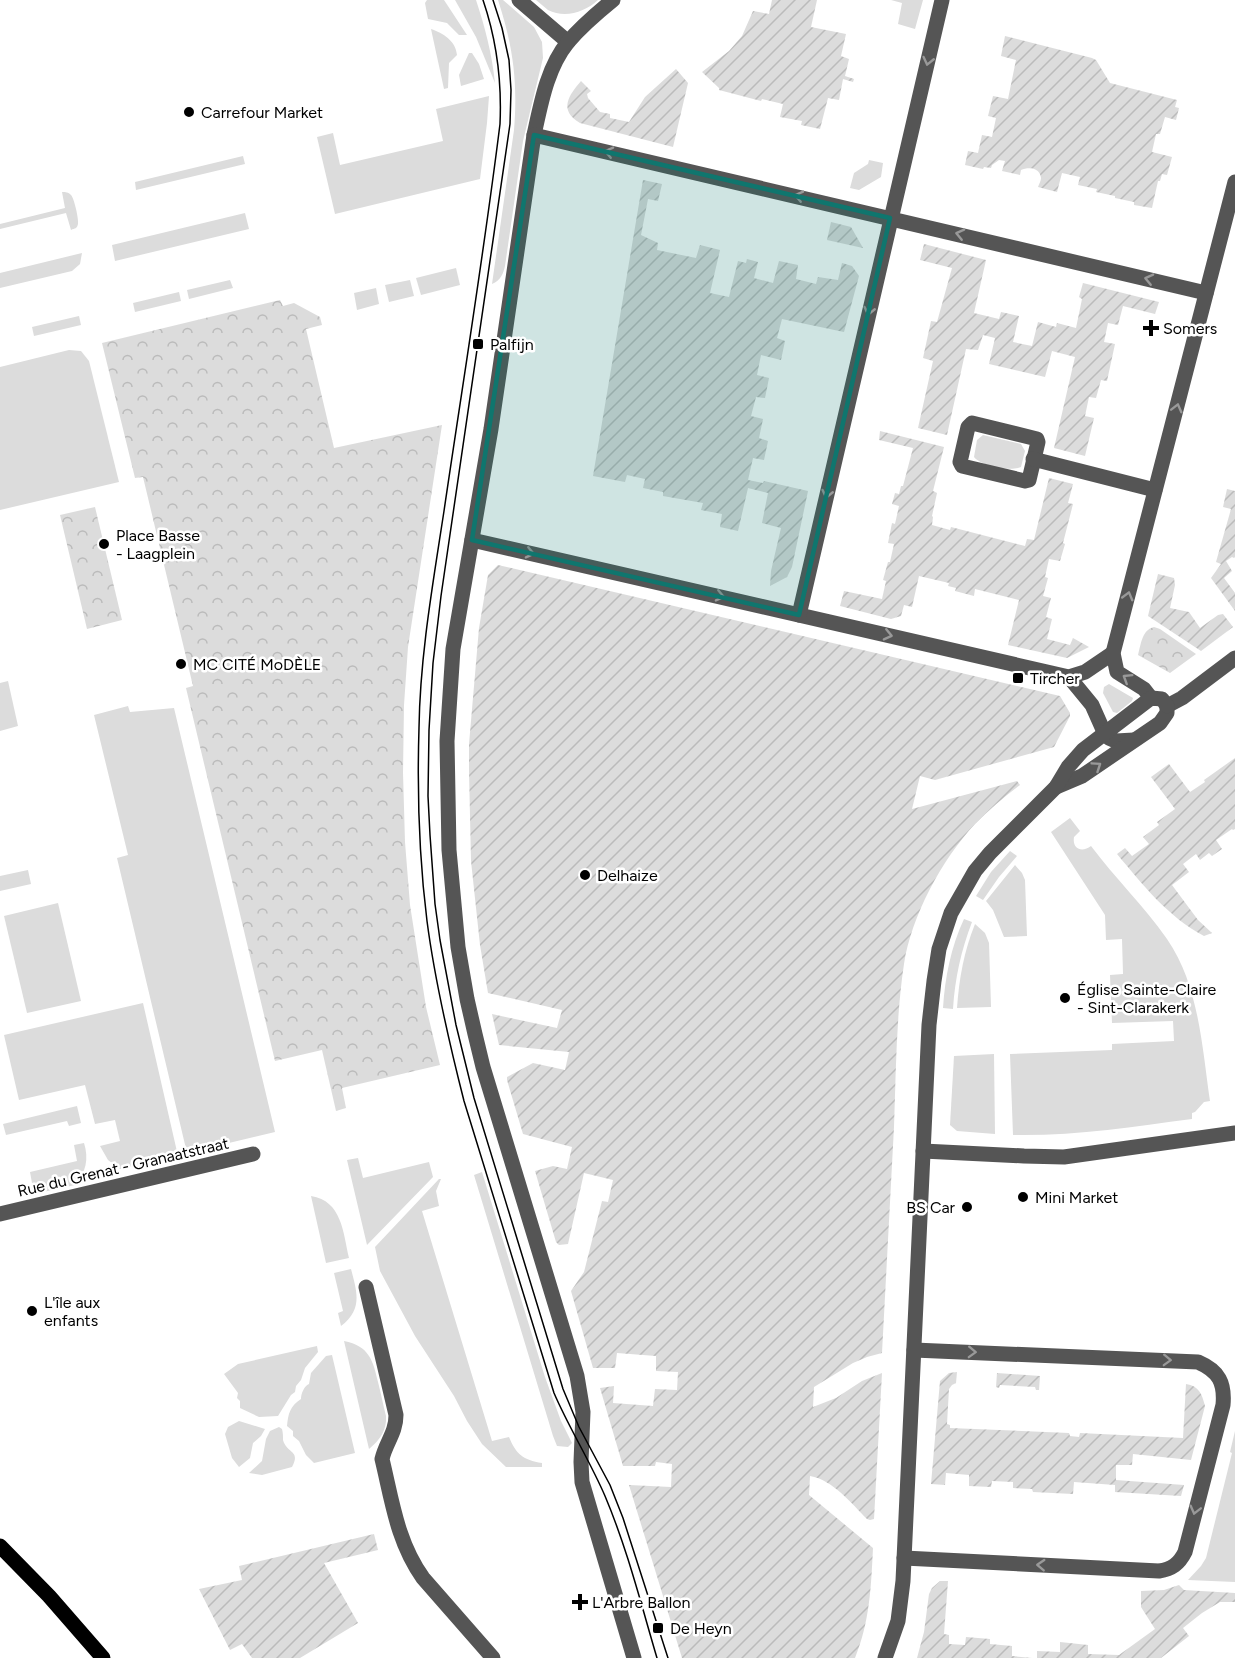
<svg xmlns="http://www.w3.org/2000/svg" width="1235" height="1658" font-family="Figtree,sans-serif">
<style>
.grass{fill:#dcdcdc}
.park{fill:url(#park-crowns)}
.garden{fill:url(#garden-furrows)}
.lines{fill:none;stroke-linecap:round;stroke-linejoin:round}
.minor{stroke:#555;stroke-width:15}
.major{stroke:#000;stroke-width:15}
.tram{stroke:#000;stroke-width:1.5}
.oneway{stroke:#999}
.marked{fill:#0f766e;fill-opacity:0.2;stroke:#0f766e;stroke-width:4.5;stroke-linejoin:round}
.poi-dot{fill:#000;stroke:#fff;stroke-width:2}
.labels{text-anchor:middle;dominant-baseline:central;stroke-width:5;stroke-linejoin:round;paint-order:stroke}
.poi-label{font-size:16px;fill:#000;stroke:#fff;text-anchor:start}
.street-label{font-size:16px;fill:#000;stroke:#fff}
</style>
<defs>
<pattern id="park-crowns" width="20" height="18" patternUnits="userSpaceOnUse" patternTransform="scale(1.5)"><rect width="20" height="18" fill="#dcdcdc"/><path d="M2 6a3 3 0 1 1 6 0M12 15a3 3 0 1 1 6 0" fill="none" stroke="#bbb"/></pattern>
<pattern id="garden-furrows" width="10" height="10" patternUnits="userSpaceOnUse" patternTransform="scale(1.5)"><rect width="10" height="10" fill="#dcdcdc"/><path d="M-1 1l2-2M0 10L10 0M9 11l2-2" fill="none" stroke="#bbb"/></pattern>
</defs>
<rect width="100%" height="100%" fill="#fff"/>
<g class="grass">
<polygon points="427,0 444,0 467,35 459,35 447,23 428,19 425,3"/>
<path d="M455 0H476C485 27 492 54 495 83L476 37Z"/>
<path d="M498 0H503L534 27 542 42 543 58 523 141 505 266C503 274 501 280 492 284L514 130C518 82 513 46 498 0Z"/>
<path d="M536 0H598C585 12 565 19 548 10 544 7 540 3 536 0Z"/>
<polygon points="891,0 923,0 915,29 898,24 902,3"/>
<path d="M431 29C443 33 456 41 457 55L449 63 448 88 444 89Z"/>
<polygon points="469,53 472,53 479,64 484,79 461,86 459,75"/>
<polygon points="489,96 487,123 480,179 335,214 317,137 333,133 340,165 443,141 436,109"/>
<polygon points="243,156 245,164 136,190 135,182"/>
<polygon points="869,160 883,163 881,177 859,190 850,188 854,173 868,164"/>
<path d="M62 192C66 192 68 192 71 195 74 198 79 219 78 224 77 229 75 228 71 230L66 213 0 229V224L65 208Z"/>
<polygon points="245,213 249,229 115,261 112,245"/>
<polygon points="82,253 80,264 72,271 0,288 0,273"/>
<polygon points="456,268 460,285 421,295 416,278"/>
<polygon points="230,280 233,288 189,299 187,290"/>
<polygon points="410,280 414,296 389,302 385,285"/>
<polygon points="376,288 379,304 357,310 354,293"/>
<polygon points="179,292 181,301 135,312 133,303"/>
<polygon points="79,316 81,325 34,336 32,327"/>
<polygon points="69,350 81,351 89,361 119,482 0,510 0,367"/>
<path d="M983 435 1021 444 1025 451 1021 467C1011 472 981 466 974 457L977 440Z"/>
<polygon points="8,681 18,726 0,731 0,683"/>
<polygon points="1109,684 1133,698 1132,701 1117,713 1113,712 1103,693 1104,687"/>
<polygon points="128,706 130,712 174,708 275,1132 187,1153 117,858 128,855 94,715"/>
<path d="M1070 818 1080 831 1074 837C1072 849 1082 853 1091 846 1115 878 1144 906 1167 939 1199 985 1202 1047 1210 1101L1204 1102 1195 1112 1192 1113V1119C1131 1127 1075 1136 1013 1135L1010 1054 1112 1050V1044L1174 1041 1173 1021 1112 1023 1110 975 1123 974 1122 939 1106 940 1105 915 1051 832Z"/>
<polygon points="1010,851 1017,856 999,877 983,900 976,896 991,872"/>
<polygon points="1015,865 1022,873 1025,880 1027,936 1004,937 993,910 986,901"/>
<polygon points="28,870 31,884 0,891 0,876"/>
<polygon points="58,903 81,1001 27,1013 4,916"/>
<path d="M964 919 972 922C961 951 955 978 953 1009L943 1008C945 977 951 947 964 919Z"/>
<path d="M975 924 985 933 989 943 991 1007 957 1008C959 979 964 951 975 924Z"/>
<polygon points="143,1003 178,1156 120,1169 108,1160 100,1146 120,1141 115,1120 95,1124 85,1085 19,1100 4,1035"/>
<polygon points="994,1054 995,1134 957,1131 950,1125 954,1056"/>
<polygon points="77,1106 81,1123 69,1126 67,1121 6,1135 3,1124"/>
<path d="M84 1143C89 1159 86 1172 75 1185L34 1194 30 1172 77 1161 74 1145Z"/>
<polygon points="358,1158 363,1178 429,1162 433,1177 367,1245 347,1160"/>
<polygon points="482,1172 545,1377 561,1421 572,1443 568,1447 557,1446 553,1436 474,1175"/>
<path d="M439 1179H441L436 1191 439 1206 422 1211 492 1441 509 1437C516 1454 523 1460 542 1463V1467H506L482 1444 467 1421 454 1396 415 1336 380 1271 375 1247Z"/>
<path d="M311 1196C342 1201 343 1232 349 1258L326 1263Z"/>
<path d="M351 1269C357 1292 363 1309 341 1326L338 1313 343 1311 334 1273Z"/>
<path d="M344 1341C369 1346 373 1360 378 1382 381 1393 383 1405 386 1416 387 1430 380 1440 369 1449Z"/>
<polygon points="317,1346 318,1352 305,1368 301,1380 296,1386 295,1392 291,1395 278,1416 259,1417 240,1408 240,1401 237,1398 238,1393 224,1374 238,1364"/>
<path d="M332 1355 355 1453 314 1463 306 1455 299 1441 293 1436V1431L287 1426C288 1414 290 1406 301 1399 301 1394 304 1386 309 1384L311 1373 326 1356Z"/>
<polygon points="239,1421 265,1429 261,1436 253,1443 250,1458 239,1467 232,1458 225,1434 228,1427"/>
<path d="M279 1427 282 1429C283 1433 283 1436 283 1440 287 1454 301 1450 292 1467L262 1475 249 1473 262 1461 266 1439 270 1431Z"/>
<polygon points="1235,1431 1235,1582 1188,1580 1201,1566 1206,1558 1232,1453 1230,1452"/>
</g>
<g class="park">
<polygon points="280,300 283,306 294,303 320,317 322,325 306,329 334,448 442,425 408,647 404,705 403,773 405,842 410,905 426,1007 440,1065 342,1088 346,1108 336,1111 322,1050 275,1061 186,688 193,686 143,477 135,478 102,343"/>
<polygon points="95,507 122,620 87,629 60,515"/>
<path d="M1154 627 1160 629 1196 654 1170 673 1138 655C1141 644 1142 630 1154 627Z"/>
</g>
<g class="garden">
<polygon points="772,0 817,0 811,27 846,34 841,56 849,59 845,76 854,79 853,82 843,79 839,100 828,98 820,129 801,125 802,121 780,117 783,104 762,99 761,101 719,90 719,88 702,72 729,51 742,36 753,11 769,14"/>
<path d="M1005 36 1092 58 1096 60 1110 83 1177 100 1175 107 1179 108 1176 120 1165 117 1160 134H1156L1152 152 1172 157 1167 175 1162 174 1160 181H1158L1152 208 1134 205V202L1115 198V196L1096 192 1097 189 1078 185 1080 177 1062 173 1057 192 1038 187C1039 184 1041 181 1041 178 1040 167 1028 167 1021 170L1020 175 1002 171 1005 161 999 160 992 165 991 168 984 167 983 169 965 165 968 151 978 153 982 135 992 137 996 118 988 116 993 96 1008 99 1016 60 1001 56Z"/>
<path d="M676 69 688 83 673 147 580 123C558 110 569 95 581 81L591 91 587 94 588 98 600 112 610 114V118L629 122 645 97Z"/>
<polygon points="643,180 662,184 658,201 648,199 641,235 658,243 657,250 696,258 700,245 720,250 710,293 729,297 738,261 746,263 747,259 758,262 754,278 773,283 779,261 798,265 796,279 816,284 818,277 838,280 842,263 852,266 859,276 844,332 782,319 777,338 785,341 781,360 761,355 757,375 769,378 765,398 756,397 751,416 763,419 759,438 768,441 764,460 753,458 748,480 763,483 764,481 808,491 792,567 787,577 770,586 771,571 781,528 762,523 768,493 748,488 738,531 720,527 722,514 701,510 703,503 663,496 663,492 643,488 645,479 627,475 625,482 593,476"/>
<polygon points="831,222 851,227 863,248 827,240"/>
<polygon points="924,244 986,260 974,313 999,319 1001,312 1019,316 1013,342 1032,346 1038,322 1056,327 1057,323 1076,328 1082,299 1079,297 1083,283 1159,302 1155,314 1123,306 1118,325 1108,323 1104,342 1115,344 1107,381 1101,380 1096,398 1089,397 1085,416 1094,418 1085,456 1054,448 1075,357 1052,351 1045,377 989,364 995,338 983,335 978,350 966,349 947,435 918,428 933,361 923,358 931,321 937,322 952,268 920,260"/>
<polygon points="880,431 944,447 933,491 937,493 932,516 933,517 932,525 950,530 951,527 1025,546 1027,539 1034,540 1049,478 1073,484 1068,503 1073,504 1063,543 1065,544 1060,561 1049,559 1045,577 1048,578 1043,596 1051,598 1046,617 1052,619 1047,639 1070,645 1073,638 1089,647 1067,658 1008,645 1019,600 975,589 974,596 955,591 956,588 948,586 949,583 919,576 912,607 904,605 901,616 891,619 840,606 844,591 882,599 886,581 883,580 888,562 890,562 894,544 888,543 892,523 895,524 899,506 892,504 895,493 899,494 901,486 903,486 913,448 879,440"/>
<polygon points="1227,489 1235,491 1235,557 1234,558 1232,557 1226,561 1232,571 1224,578 1235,593 1235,611 1211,578 1221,564 1216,562 1231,509 1223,507"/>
<path d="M498 565 1060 696 1070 713V716L1054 747 935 780 920 776 912 809 1017 781 1020 785C1004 797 989 810 975 824 942 859 911 917 904 964 896 1017 896 1073 894 1127 890 1202 886 1278 882 1353L867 1357 853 1363 814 1387 813 1407 836 1398 862 1381 882 1373 874 1519 870 1520 867 1519C851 1503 833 1480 810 1476L809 1495 873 1548C871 1587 870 1621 855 1658H682L629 1485 671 1487 672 1464 656 1462 655 1466H623L600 1388 614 1386 613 1403 653 1406 655 1389 677 1390 678 1372 656 1371V1356L617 1353 615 1368H593L571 1291 584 1272 602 1201 608 1202 613 1180 584 1173 568 1244 559 1245 556 1242 535 1171 553 1166 567 1169 572 1147 523 1134 507 1080V1077L533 1063 565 1070 569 1052 499 1045 492 1014 557 1028 562 1010 488 993 480 945 471 861 469 771V744L479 628 488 575Z"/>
<polygon points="1158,574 1174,578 1175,585 1170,608 1189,612 1200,628 1218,615 1223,614 1233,627 1201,651 1148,616"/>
<path d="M1235 758V829L1233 830 1232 829 1216 840 1222 849 1212 856 1209 853 1200 860 1196 854 1183 864 1189 872 1172 885 1198 920 1212 933 1204 936C1168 917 1142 884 1117 854L1125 848 1132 856 1149 844 1143 837 1159 825 1157 822 1175 809 1151 777 1169 764 1190 792 1205 782 1204 780Z"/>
<path d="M957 1372 956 1383 952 1385 949 1389 947 1424 950 1425V1428L1069 1433 1070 1436 1079 1437 1080 1433 1183 1438 1186 1384C1199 1386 1202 1394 1205 1406L1191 1460 1133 1454 1132 1465H1116V1480L1184 1485 1181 1496 1115 1492V1485L1074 1482 1073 1494 1033 1492 1032 1489 1013 1488V1482L992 1481 991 1487 969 1486V1475L946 1473 945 1485 931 1484 940 1381 949 1373Z"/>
<polygon points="997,1373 1040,1376 1039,1390 1036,1390 1035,1387 1000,1385 999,1388 996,1387"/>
<polygon points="374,1534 378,1550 324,1563 358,1623 300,1658 252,1658 242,1644 230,1650 199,1589 242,1580 239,1566"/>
<polygon points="940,1581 948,1581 944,1634 949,1635 949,1644 965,1645 966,1637 990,1639 990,1644 1012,1646 1012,1656 1032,1658 917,1658 924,1632 929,1594 932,1588"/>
<polygon points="1179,1585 1184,1590 1235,1593 1235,1602 1220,1602 1202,1613 1183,1628 1189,1636 1161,1658 1037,1658 1037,1651 1060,1652 1060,1642 1088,1645 1088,1654 1119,1655 1155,1629 1141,1607 1141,1591 1164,1590"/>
</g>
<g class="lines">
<g class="minor">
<polyline points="519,0 568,42"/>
<path d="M613 0C597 13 581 27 568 42 547 68 541 103 534 135L491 429 453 649 447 741 449 850 458 947 467 999 475 1034 483 1067 577 1376 583 1412 581 1462 582 1482 634 1658"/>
<polyline points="534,135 1206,293"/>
<polygon points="972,423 1037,439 1038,442 1029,480 1025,481 962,466 960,462 968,427"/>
<polyline points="1033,459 1155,490"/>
<polyline points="472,540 1069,677 1085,672 1113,653"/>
<polyline points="799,615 942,0"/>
<polyline points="1069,677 1092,705 1104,732 1109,738 1116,741 1134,740"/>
<polyline points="1151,698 1144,689 1117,672 1113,653 1235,182"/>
<polyline points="1167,706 1182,698 1235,658"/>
<polyline points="1056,787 1082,776 1160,723 1167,713 1167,706"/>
<polyline points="923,1151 1024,1156 1064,1157 1235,1133"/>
<polyline points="0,1214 253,1154"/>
<path d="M366 1287 396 1415C396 1433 386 1442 382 1459 392 1500 397 1542 423 1578L493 1658"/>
<path d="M904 1558 1159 1571C1172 1569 1179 1564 1185 1552L1223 1405C1225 1383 1219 1371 1198 1362L914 1350"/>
<polyline points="885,1658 898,1621 903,1581 929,1025 934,981 939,949 951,913 975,871 990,853 1056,787 1068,767 1083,750 1151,698 1162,699 1167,706"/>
</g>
<polyline class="major" points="0,1546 49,1596 103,1658"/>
<g class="tram">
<path d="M483 0C497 41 502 80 500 124 484 253 463 382 444 511 433 583 420 656 419 728 417 793 419 857 427 921 435 982 449 1042 464 1101L554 1393C569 1428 590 1461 605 1496 627 1548 641 1604 657 1658"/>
<polyline points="493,0 502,28 509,60 511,90 510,124 441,596 433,663 429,730 428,796 430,835 435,904 440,940 456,1025 474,1098 563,1389 579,1427 610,1485 623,1518 668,1658"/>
</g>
</g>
<defs><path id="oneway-chevron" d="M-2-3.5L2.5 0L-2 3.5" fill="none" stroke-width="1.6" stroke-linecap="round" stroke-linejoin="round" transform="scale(1.5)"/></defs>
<g class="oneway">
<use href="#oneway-chevron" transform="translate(928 61) rotate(103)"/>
<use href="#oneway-chevron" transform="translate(609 152) rotate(-167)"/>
<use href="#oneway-chevron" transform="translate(799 196) rotate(-167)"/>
<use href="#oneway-chevron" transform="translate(960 234) rotate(-167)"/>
<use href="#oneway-chevron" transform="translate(1149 279) rotate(-167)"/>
<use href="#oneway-chevron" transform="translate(869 311) rotate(103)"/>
<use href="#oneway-chevron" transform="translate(1177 408) rotate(-76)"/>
<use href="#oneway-chevron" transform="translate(827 494) rotate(103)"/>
<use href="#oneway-chevron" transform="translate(530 553) rotate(13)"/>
<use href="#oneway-chevron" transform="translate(720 596) rotate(13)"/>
<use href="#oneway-chevron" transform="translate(1128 596) rotate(-75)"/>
<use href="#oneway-chevron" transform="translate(888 635) rotate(13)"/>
<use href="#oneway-chevron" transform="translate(1127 678) rotate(-148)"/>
<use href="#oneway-chevron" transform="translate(1097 766) rotate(-34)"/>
<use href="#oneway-chevron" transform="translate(972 1352) rotate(2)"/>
<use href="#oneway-chevron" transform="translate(1167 1360) rotate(2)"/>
<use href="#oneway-chevron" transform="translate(1195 1510) rotate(104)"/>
<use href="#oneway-chevron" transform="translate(1041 1565) rotate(-177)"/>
</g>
<path class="marked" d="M534 135 890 218 799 615 472 540Z"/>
<g class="poi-dot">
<circle cx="189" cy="112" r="6"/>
<path d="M1148 319h6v6h6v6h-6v6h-6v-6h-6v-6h6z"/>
<rect x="472" y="338" width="12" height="12" rx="3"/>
<circle cx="104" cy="544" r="6"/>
<circle cx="181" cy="664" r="6"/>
<rect x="1012" y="672" width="12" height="12" rx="3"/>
<circle cx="585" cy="875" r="6"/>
<circle cx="1065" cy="998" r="6"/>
<circle cx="1023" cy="1197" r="6"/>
<circle cx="967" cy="1207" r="6"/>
<circle cx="32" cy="1311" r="6"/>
<path d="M577 1593h6v6h6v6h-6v6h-6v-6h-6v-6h6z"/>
<rect x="652" y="1622" width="12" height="12" rx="3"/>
</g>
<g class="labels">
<g class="poi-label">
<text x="201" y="112">Carrefour Market</text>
<text x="1163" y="328">Somers</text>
<text x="490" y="344">Palfijn</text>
<text x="116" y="535">Place Basse<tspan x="116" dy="18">- Laagplein</tspan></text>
<text x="193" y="664">MC CITÉ MoDÈLE</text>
<text x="1030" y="678">Tircher</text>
<text x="597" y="875">Delhaize</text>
<text x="1077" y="989">Église Sainte-Claire<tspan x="1077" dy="18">- Sint-Clarakerk</tspan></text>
<text x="1035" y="1197">Mini Market</text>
<text x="955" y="1207" text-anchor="end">BS Car</text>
<text x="44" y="1302">L'île aux<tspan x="44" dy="18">enfants</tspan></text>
<text x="592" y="1602">L'Arbre Ballon</text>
<text x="670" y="1628">De Heyn</text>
</g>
<g class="street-label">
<text transform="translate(123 1167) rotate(-13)">Rue du Grenat - Granaatstraat</text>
</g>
</g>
</svg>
